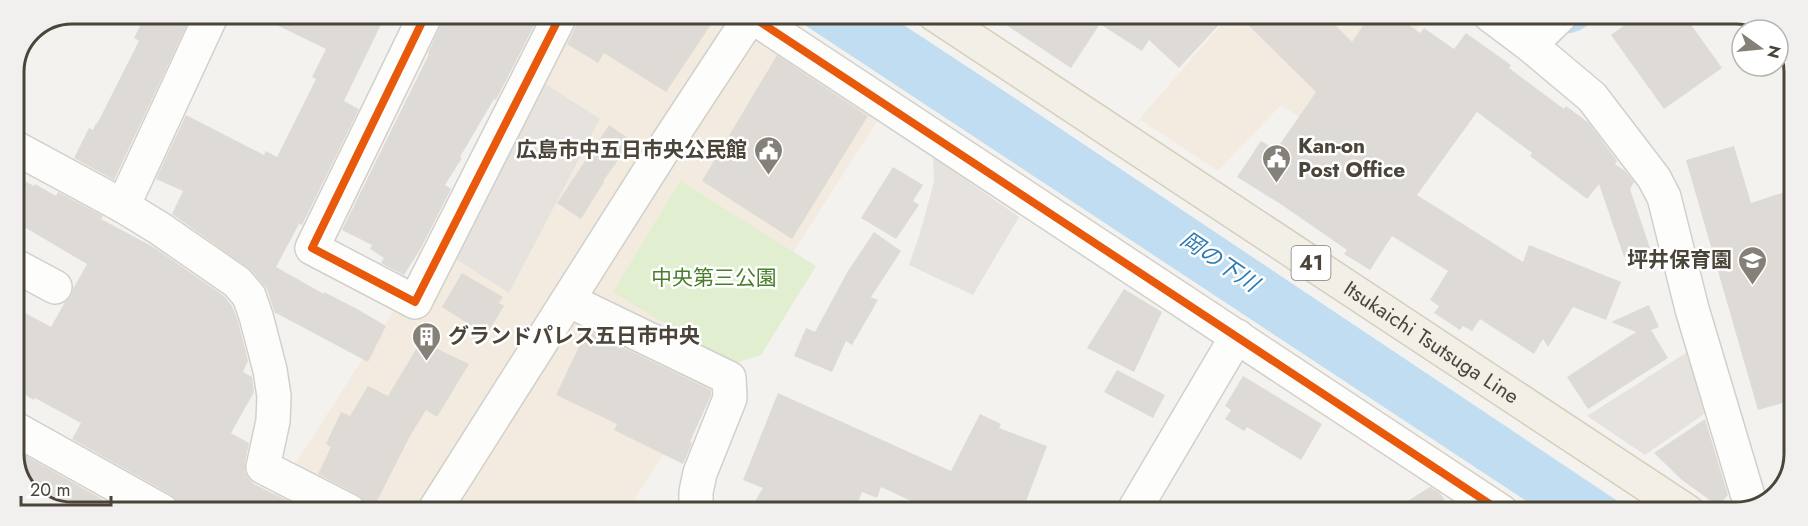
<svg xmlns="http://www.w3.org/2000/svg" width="1808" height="526" font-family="Jost,'Noto Sans JP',sans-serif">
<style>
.commercial{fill:#f3ebdf}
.green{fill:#e1eecf}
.parking{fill:#e6e3df}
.water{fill:#c0ddf1}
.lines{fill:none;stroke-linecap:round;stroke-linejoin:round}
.stream{stroke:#c0ddf1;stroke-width:9}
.building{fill:#dedbd6}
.minor-casing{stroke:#d2d0cb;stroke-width:36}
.major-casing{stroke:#d6cebb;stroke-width:36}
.minor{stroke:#fdfdfc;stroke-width:33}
.major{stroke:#f2efe6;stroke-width:33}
.cycleway-casing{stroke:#fff;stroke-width:11}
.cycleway{stroke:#e8590c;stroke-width:8}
.labels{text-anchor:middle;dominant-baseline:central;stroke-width:5;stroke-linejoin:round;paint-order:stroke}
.shield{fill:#fff;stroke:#817c74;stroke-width:1.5}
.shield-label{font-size:20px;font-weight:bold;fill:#4b4439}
.poi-label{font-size:21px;font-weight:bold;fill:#4b4439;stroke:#fff;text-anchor:start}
.park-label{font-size:21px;fill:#4a7f2a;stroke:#fff}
.street-label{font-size:21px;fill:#4b4439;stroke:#fff}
.water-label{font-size:22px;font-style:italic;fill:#2e7ab2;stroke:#fff}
.rim{fill:none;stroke:#4b4439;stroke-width:3}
</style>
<rect width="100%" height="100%" fill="#f4f2ee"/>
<g class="commercial">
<polygon points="584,14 716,14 880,117 627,511 265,511"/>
<polygon points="1230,15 1249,27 1261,15 1427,15 1338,143 1281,105 1218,171 1139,119"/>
</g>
<polygon class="green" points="680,181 816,266 761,355 732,364 613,292"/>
<g class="parking">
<polygon points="538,79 600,119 509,293 448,254"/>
<polygon points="933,157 1019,217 973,295 909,265 920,233 934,182"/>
<polygon points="1689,351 1707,412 1645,455 1587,416"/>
</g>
<polygon class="water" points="788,14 887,14 998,87 1634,512 1543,512"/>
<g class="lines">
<g class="stream">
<polyline points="1531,15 1547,22"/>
<path d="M1559 27C1572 33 1584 23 1594 15"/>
</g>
</g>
<g class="building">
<polygon points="146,14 192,14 114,180 74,158 89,128 93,130 96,123 97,124 139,41 134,38"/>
<polygon points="254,14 386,14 344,101 359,109 302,225 299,224 276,267 324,294 324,292 359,310 386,326 368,362 276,313 275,314 267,289 251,270 172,214 183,191 156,179 186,115 264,155 266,151 277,157 316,79 312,77 326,49"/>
<polygon points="446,14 540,14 496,100 494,99 460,157 462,158 445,185 451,189 421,248 404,275 381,263 384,258 370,249 372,245 342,230 429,54 428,53"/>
<polygon points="580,14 718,14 666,92 604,53 598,63 567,44 578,22"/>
<polygon points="991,15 1228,15 1179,68 1149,40 1142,51 1100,24 1071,68"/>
<polygon points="1238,15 1325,15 1352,42 1370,15 1395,15 1420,33 1424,28 1454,49 1466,33 1511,65 1509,68 1564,109 1566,106 1589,123 1617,161 1615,164 1625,171 1634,182 1630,189 1650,248 1624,257 1599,184 1587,199 1530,156 1532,153 1477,112 1417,195 1523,262 1529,245 1621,282 1606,320 1573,307 1548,347 1543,339 1534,354 1480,319 1472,331 1463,326 1460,330 1434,313 1439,306 1430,300 1448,271 1392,236 1370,270 1344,254 1347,250 1282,205 1237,177 1261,141 1276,150 1316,92"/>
<polygon points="1638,15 1684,15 1722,68 1664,109 1611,35"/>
<polygon points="777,55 868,116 792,239 702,181"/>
<polygon points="609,125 632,141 603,181 604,182 581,219 557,203"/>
<polygon points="1734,146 1751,203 1794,189 1793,400 1758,410 1686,160"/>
<polygon points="893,167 923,185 913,201 919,205 896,239 861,218"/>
<polygon points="14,175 34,186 35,184 56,196 58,192 103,216 101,219 155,248 224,296 232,306 238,321 248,361 243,372 252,377 254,392 231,433 249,443 245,463 245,472 249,479 254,484 308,511 181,511 178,502 171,495 72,439 81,423 35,398 34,400 14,388 14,307 51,327 65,302 71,296 73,289 87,264 14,221"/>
<polygon points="874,232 901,251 871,297 878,300 852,345 846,341 832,372 794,356 806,328 815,332 848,271"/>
<polygon points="462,273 503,297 499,303 504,306 486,335 442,307"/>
<polygon points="1124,289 1162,312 1134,372 1087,348"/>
<polygon points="1649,305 1659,327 1651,330 1668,358 1588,409 1567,377 1636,332 1611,322"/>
<polygon points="587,330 711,390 711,395 690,442 692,443 683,464 614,430 617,424 556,395"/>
<polygon points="421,341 469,364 437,417 426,410 410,436 372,511 368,511 365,501 358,495 318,474 331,447 326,444 341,412 350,416 368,386 388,396"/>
<polygon points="1117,370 1165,395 1153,418 1104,392"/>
<polygon points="1243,376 1322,424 1301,460 1247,427 1244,431 1225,419 1231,410 1225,406"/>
<polygon points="778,393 951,471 980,414 1001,424 999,428 1047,446 1022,512 935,512 881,487 877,498 862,492 854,512 749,511 763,488 743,480"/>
<polygon points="1705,419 1728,495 1718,506 1682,480 1654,453"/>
<polygon points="14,449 123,511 57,511 28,493 14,461"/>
<polygon points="1430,487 1440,493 1452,512 1390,512"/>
</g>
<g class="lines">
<defs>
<g id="minor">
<polyline points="426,14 312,248 415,302 561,14"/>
<polyline points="748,14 1502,512"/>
<polyline points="1490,15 1530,45 1592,97 1654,178 1664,197 1692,309 1747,493 1752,507"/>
<polyline points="1530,45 1561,15"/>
<polyline points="14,147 123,206 159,228 237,282 249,296 256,316 270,370 274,396 273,421 263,467 349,511"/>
<polyline points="123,206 212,14"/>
<polyline points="14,265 55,287"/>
<polyline points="568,300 729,378 730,398 700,473 696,492 696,511"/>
<polyline points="14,428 162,511"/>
<polyline points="434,511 668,142 752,14"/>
<polyline points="1133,512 1237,336"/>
</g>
<g id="major">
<path id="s1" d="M934 14 1688 512"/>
</g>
</defs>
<use href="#minor" class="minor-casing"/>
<use href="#major" class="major-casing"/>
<use href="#minor" class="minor"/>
<use href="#major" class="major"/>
<defs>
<g id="cycleway">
<polyline points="426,14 312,248 415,302 561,14"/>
<polyline points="748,14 1502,512"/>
</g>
</defs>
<use href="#cycleway" class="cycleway-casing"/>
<use href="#cycleway" class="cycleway"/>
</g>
<defs>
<symbol id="civic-pin" viewBox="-11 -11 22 30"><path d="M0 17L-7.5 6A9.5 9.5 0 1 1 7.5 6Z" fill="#868178" stroke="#fff"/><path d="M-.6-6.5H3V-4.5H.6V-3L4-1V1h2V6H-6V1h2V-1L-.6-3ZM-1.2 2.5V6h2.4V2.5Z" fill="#fff"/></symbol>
<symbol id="school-pin" viewBox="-11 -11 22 30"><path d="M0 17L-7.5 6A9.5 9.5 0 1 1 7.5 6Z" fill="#868178" stroke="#fff"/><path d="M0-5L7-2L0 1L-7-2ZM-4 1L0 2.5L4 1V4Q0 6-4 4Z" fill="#fff"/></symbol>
<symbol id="building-pin" viewBox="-11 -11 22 30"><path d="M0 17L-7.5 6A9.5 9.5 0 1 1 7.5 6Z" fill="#868178" stroke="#fff"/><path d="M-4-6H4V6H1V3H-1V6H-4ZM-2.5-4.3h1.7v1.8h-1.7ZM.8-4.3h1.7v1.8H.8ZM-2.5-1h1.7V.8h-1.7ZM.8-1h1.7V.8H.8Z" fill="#fff"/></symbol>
</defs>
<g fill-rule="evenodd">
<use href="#civic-pin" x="752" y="134" width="33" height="45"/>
<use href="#civic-pin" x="1260" y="142" width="33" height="45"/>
<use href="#school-pin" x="1736" y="244" width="33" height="45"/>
<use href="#building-pin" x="410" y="320" width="33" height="45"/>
</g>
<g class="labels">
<rect class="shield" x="1291.5" y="246" width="39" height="34" rx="4.5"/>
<g class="shield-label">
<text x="1311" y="263">41</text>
</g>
<g class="poi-label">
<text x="1298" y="146">Kan-on<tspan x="1298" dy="24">Post Office</tspan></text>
<text x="747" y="150" text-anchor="end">広島市中五日市央公民館</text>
<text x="1732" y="260" text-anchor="end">坪井保育園</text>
<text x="448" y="336">グランドパレス五日市中央</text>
</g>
<g class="park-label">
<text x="714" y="278">中央第三公園</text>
</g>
<g class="street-label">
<text stroke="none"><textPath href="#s1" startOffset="596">Itsukaichi Tsutsuga Line</textPath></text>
</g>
<g class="water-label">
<text transform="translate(1220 261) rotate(34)">岡の下川</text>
</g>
</g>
<path d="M0 0H1808V526H0ZM72 24H1736A48 48 0 0 1 1784 72V454A48 48 0 0 1 1736 502H72A48 48 0 0 1 24 454V72A48 48 0 0 1 72 24Z" fill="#f1f0ef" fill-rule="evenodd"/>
<path class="rim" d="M72 24H1736A48 48 0 0 1 1784 72V454A48 48 0 0 1 1736 502H72A48 48 0 0 1 24 454V72A48 48 0 0 1 72 24Z"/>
<g transform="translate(1760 48) rotate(105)"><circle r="28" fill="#ffffff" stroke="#b7b4b0" stroke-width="1.5"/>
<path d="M0-4.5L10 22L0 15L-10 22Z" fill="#868178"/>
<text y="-9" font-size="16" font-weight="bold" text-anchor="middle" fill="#4b4439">N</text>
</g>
<path d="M21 496v9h90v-9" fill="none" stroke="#4b4439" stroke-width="3"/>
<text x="30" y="496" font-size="18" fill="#4b4439" stroke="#ffffff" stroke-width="4.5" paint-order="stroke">20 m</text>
</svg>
